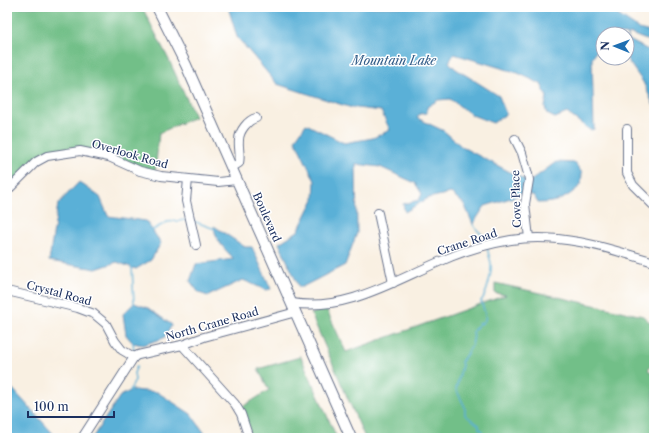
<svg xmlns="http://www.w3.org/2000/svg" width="661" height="445" font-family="'Libre Caslon Text',serif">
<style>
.forest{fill:#72bf88;stroke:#467773}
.water{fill:#5ab0d7;stroke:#3a709a}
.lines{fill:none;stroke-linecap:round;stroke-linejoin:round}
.stream{stroke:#5ab0d7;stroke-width:1.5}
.minor-casing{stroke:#69738c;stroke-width:10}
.major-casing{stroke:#69738c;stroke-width:12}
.minor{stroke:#fff;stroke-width:8}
.major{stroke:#fff;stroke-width:10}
.labels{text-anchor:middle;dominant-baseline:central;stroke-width:3;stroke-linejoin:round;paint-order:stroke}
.street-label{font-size:11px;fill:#1b2f5e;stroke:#fff}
.water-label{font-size:12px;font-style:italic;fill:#315c88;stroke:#fff}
</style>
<rect width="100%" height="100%" fill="#fff"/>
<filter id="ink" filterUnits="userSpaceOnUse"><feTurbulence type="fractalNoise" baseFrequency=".025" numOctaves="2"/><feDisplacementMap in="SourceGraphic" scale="8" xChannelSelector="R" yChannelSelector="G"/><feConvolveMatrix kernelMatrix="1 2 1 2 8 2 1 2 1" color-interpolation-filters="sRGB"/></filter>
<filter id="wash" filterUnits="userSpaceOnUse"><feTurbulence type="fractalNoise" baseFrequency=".012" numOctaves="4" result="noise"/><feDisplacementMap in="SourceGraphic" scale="16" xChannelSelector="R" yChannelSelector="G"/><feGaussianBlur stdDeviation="0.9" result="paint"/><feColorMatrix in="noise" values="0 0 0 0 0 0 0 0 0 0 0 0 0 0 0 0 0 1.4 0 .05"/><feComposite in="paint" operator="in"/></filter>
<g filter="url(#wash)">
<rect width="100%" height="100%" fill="#f9f0e2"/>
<g class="forest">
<polygon points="7,7 142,7 169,60 195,117 159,133 155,173 95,150 41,156 7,191"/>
<polygon points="495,283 643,316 654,326 654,363 648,369 654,376 654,438 365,438 311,314 326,308 346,352 506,295 495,293"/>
<polygon points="300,355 337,438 249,438 239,409 269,390 258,369 300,357"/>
</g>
<g class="water">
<path d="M228 7H606L639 29 654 33V43L631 34 628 35 627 38 629 40 654 53V106L643 82 626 58H627V34H603V45H600L592 58 594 129 590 130 567 113 555 118 547 114 545 107 547 97 541 84 518 73 454 54 449 62 456 69 499 96 506 114 493 123 472 115 450 99 438 100 427 107V113L420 114 417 118 444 131 462 147 529 182 556 162 575 163 582 173 581 185C567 198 558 203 538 203L534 196 524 192 514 197 485 206 473 224 464 204 451 193 428 198 405 212 403 204 419 200 422 194 415 183 380 167 356 164 357 233 345 265 302 287H299L279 243 298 231 314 199 315 181 295 140 306 124 344 143 373 138 390 130 381 111 349 107 277 84 237 37Z"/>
<polygon points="79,182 100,197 108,216 146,221 161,243 151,260 136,269 117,262 96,269 49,261 58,204"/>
<path d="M214 226 245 247H252L271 289 266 290 243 280 208 296 199 293 190 281 196 264 234 259C225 249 215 241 214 226Z"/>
<polygon points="134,303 148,308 172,325 164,338 143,345 133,343 126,335 123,314"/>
<polygon points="7,375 10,386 57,438 7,438"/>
<polygon points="132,390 157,392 191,414 208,438 92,438 120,396"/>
</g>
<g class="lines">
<g class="stream">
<polyline points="193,221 215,229"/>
<path d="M473 224C476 231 484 234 486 242"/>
<polyline points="151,231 167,222 186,220"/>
<polyline points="132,266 134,304"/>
<polyline points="133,341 134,352"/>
<polyline points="130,391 135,380 134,373 137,366"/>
<path d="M478 438 481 437 482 430 479 429V425L465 415V407L456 389 462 365 461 362C467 353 476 343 473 331L479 324C491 322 483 309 481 301 487 294 492 273 491 263 490 258 488 253 487 247"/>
</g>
</g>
</g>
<g filter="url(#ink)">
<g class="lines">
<defs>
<g id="minor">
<polyline points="627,129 627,173 633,185 654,206"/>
<polyline points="515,139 522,153 528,174 529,180 525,204 529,238"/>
<path d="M231 168 239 163C241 155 238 148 239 140 239 131 248 120 256 118"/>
<polyline points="188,179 186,201 196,245"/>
<polyline points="7,191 36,162 47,156 80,151 109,157 140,171 161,176 218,182 237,180"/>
<polyline points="378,213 393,283"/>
<polyline points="7,291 78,308 94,314 106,324 115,341 122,350 134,357"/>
<path d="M292 303C345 312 394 281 441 261 463 251 487 244 511 240 559 232 608 248 654 262"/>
<polyline points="182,345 235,404 241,414 249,438"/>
<polyline points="134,357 138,355 182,345 204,337 296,312"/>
<polyline points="82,438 134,357"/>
<polyline points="651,438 654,436"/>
</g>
<polyline id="major" points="157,7 186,65 351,438"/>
</defs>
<use href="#minor" class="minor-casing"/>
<use href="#major" class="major-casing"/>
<use href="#minor" class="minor"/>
<use href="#major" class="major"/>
</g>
</g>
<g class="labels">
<g class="street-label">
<text transform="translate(130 154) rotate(16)">Overlook Road</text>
<text transform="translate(516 199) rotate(-92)">Cove Place</text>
<text transform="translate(267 217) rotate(66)">Boulevard</text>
<text transform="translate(467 242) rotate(-18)">Crane Road</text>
<text transform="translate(59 293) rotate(15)">Crystal Road</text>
<text transform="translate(212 324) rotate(-16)">North Crane Road</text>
</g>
<g class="water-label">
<text x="394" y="60">Mountain Lake</text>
</g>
</g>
<rect width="661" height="445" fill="none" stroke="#fff" stroke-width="24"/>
<g transform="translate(615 46) rotate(271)"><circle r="19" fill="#ffffff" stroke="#a4acbf"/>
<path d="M0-3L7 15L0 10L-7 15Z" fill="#1f6fb2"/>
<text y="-6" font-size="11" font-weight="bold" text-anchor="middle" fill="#1b2f5e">N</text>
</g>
<path d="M28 411v6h86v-6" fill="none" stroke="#1b2f5e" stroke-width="2"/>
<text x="34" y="411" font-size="12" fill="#1b2f5e" stroke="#ffffff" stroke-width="3" paint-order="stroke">100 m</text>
</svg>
